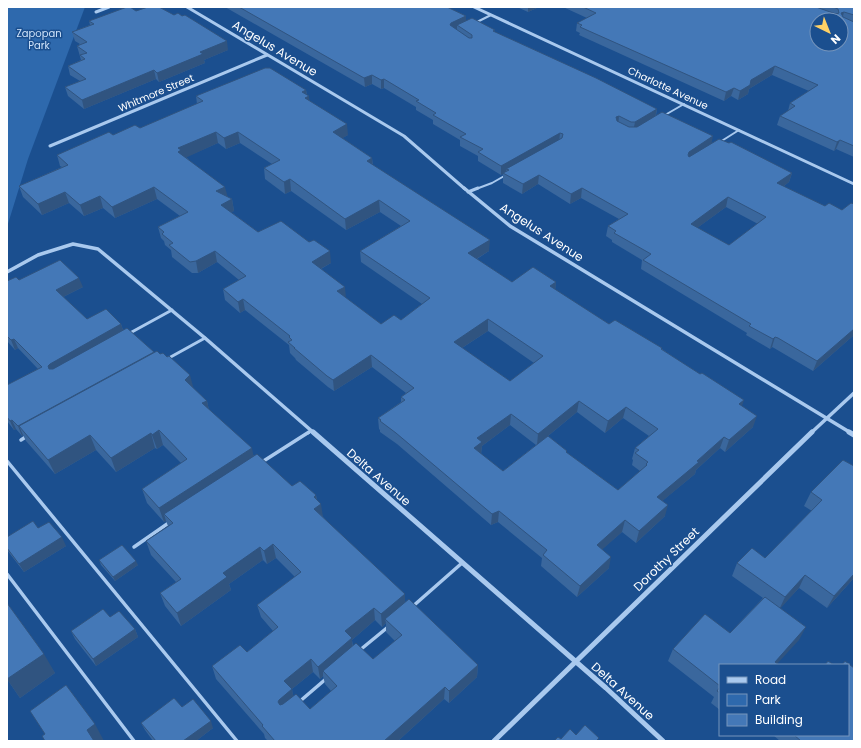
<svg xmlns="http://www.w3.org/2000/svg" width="861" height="748" font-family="Poppins,sans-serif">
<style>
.green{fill:#2e69ad}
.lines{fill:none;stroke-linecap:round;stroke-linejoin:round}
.lane-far2{stroke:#a9c9ee;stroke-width:2}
.lane-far1{stroke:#a9c9ee;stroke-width:3}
.lane{stroke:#a9c9ee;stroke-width:3.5}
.street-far2{stroke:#a9c9ee;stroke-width:3}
.street-far1{stroke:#a9c9ee;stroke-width:3.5}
.street{stroke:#a9c9ee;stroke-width:5}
.wall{fill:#3a679d;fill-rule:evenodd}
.shaded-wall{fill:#305480}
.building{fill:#4478b7;stroke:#305480;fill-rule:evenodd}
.labels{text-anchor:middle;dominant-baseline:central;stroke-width:3;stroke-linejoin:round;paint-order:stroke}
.far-park-label{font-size:10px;fill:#cfe3fa;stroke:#1b4f8f}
.far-street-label{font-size:10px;fill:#fff;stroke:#1b4f8f}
.street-label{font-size:12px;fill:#fff;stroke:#1b4f8f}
</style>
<rect width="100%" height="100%" fill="#1b4f8f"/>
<polygon class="green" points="7,7 85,7 28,159 7,227"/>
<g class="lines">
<g class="lane-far2">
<polyline points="475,23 491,15"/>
<polyline points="665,115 684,104"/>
<polyline points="720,142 739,130"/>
<polyline points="476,189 492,183 506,175"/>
</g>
<g class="lane-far1">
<polyline points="468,192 478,188"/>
<polyline points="130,333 172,310"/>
<polyline points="167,359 205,338"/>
<polyline points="308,433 311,431"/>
</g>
<g class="lane">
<polyline points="21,440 27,436"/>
<polyline points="7,461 237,741"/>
<polyline points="262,462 309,432"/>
<polyline points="134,547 170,522"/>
<polyline points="7,574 134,741"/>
<polyline points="412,607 462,563"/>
<polyline points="360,650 388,627"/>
<polyline points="299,702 327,678"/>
</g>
<g class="street-far2">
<polyline points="187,7 404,136 465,189"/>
<polyline points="474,7 854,184"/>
<polyline points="96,12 109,7"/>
<polyline points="50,146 267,55"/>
</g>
<g class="street-far1">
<polyline points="464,188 510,226 851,433"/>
<polyline points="7,272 38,255 73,244 98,249 205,338 314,433"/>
<polyline points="811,433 854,393"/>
</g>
<g class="street">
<polyline points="313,432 606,688 663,741"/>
<polyline points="849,432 854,435"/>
<polyline points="494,741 812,432"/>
</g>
</g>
<g class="wall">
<path d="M225 7H447L466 16V21L495 32 657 109 656 116 712 143 792 173 789 182 784 186 854 335 813 371 774 348 772 347 770 349 746 335 747 333 641 269 642 260 612 242V240L606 236 608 226 619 219 581 198 570 204 538 184 522 194 503 183V174L501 175 478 161V156L460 146V140L433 124V120L416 110V107L384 88 381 89 372 84 365 87ZM726 207 758 224 729 245 697 228Z"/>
<polygon points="517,7 539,7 528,12"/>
<polygon points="563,7 854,7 854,157 836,149 834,151 777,125 780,116 788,111 790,103 809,91 772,75 749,89 748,94 738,100 731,96 724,101 579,35 580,33 576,31 577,23 587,18"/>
<polygon points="136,11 228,50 204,60 205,63 159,82 156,79 84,109 68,96 65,87 80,81 70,75 68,66 81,60 77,46 80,44 75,41 72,32 90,25 89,21"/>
<path d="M306 90 307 95 309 100 348 135 342 138 372 158 373 165 489 251 477 259 512 282H556L555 290 609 324 662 348V349L742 406 753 427 725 452 720 448 696 470 695 474 662 501 665 516 636 543 622 532 602 549 609 568 577 597 541 566 542 558 498 522 491 525 397 444 380 432V430L379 429 378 418 401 402V397L406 393 372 367 334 391 328 387 296 360 295 358 290 353 289 345 245 310 240 313 225 300 223 289 239 280 217 262 198 273H192L172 257 171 250 165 245 164 241 161 238 158 227 180 216 157 199 115 218 103 208 84 216 69 203 42 215 23 197 19 186 62 167 60 166 57 155 113 135 140 128 197 104 196 96ZM218 143 226 149 240 143 272 164 264 168 265 179 285 194 291 191 346 230 380 212 401 226 360 251 361 262 422 304 401 320 381 324 346 298 321 269 331 263 258 232 231 212 234 211 232 199 227 197 186 157ZM488 331 534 363 510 381 462 348ZM577 412 605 433 623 418 649 436 635 448 632 459 633 460 632 465 640 471 618 490 566 452 567 451 548 436ZM510 425 536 445 503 471 481 454 482 446Z"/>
<path d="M19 280 83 287 63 297 87 319 121 324 123 330 154 352 207 401 209 410 254 456 292 486 316 495 317 500 323 517 405 602 478 665 477 677 449 703 444 699 398 741H268L265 738 264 734 216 679 212 666 247 652 273 631 261 617 257 605 295 577 276 558 267 564 263 560 229 584 231 590 181 626 165 606 160 593 176 582 151 555 146 541 168 526 166 521 164 522 147 503 142 489 181 463 163 445 157 449 155 448 116 472 96 450 55 474 26 441 23 435 22 436 16 429 14 430 7 421V385L38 369 18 348 15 350 7 341V281ZM375 620 382 627 386 623V632L395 641 373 659 353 646 352 640ZM313 672 320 679 323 676 325 684 331 691 310 709 293 696 292 689Z"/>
<polygon points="854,466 854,578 827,608 799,588 780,608 799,640 720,665 720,710 711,703 714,697 668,661 673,649 730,633 763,598 732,576 737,563 765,558 812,511 804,506 811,492"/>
<polygon points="38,528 66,546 24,572 7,550 7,537"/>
<polygon points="99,560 138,565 115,581 101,565"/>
<polygon points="7,603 55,673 20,698 7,679"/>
<polygon points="110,617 135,629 138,637 96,666 75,639 71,631"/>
<polygon points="141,723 213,728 196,741 153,741 145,730"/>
<polygon points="773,735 848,735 854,741 780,741"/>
</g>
<g class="shaded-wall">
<polygon points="528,7 539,7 528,12"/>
<polygon points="844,12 842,20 841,13"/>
<polygon points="466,16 466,24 457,25 457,29 451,32 450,25 451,23"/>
<polygon points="227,41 228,50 204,60 205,63 159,82 157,73 200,52"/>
<polygon points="775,66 772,75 749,89 748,94 738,100 740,91 751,80"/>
<polygon points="154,70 156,79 84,109 82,100"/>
<polygon points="372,75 372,84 365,87 364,78"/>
<polygon points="384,79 384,88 381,89 381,80"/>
<polygon points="734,88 731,96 724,101 726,92"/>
<polygon points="306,90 307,97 309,96 310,107 302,92"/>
<polygon points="657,109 655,118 633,132 635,122"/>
<polygon points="619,116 618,126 616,117"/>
<polygon points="347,124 348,135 334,143 333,132"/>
<polygon points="216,132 218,143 183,159 181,163 178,148"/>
<polygon points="238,132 240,143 226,149 224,138"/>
<polygon points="560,133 559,143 509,170 506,169 506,172 501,175 501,166"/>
<polygon points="713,136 711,146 687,162 689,152"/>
<polygon points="840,140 836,149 834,151 837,142"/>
<polygon points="372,158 373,169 367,161"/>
<polygon points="792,173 789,182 775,193 777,183"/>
<polygon points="539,175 538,184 522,194 523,184"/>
<polygon points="290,179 291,191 285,194 284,182"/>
<polygon points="154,187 157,199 115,218 112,207"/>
<polygon points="225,187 228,198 216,191"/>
<polygon points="582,188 581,198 570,204 571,194"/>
<polygon points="65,192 69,203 42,215 38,204"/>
<polygon points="100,196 103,208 84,216 80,205"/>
<polygon points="728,197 726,207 689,234 691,224"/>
<polygon points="232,199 234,211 223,216 221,205"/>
<polygon points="379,200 380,212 346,230 345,219"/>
<polygon points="490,240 489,251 468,264 468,253"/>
<polygon points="215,251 217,262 198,273 196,261"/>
<polygon points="330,251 331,263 313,273 312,262"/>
<polygon points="79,278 83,287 59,299 56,290"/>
<polygon points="556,282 555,293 550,286"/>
<polygon points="345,287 346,298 337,291"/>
<polygon points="243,299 245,310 240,313 238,302"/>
<polygon points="488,319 488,331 454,353 454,342"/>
<polygon points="121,324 124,333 52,376 48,366 50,364"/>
<polygon points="854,329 854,335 813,371 817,361"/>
<polygon points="775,337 772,347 770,349 773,339"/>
<polygon points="14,339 18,348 15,350 11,340"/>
<polygon points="154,352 156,362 19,426 23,435 22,436 18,426"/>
<polygon points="371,355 372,367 334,391 333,380"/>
<polygon points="190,375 194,390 185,380"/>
<polygon points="744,400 740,412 739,404"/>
<polygon points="207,401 210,415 202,403"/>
<polygon points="579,401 577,412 537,445 538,434"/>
<polygon points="626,407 623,418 605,433 608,421"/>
<polygon points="511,414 510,425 482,446 481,454 474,448 477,438"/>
<polygon points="757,416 753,427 725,452 729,440"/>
<polygon points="12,420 16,429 14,430 10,421"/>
<polygon points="159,430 163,445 157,449 152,435"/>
<polygon points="151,433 155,448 116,472 111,458"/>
<polygon points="90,435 96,450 55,474 48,460"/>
<polygon points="724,437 720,448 696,470 695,474 654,508 657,497"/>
<polygon points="252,448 255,463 164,514 166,521 164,522 159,508"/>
<polygon points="316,495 318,506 321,504 323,517 314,509 314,497"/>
<polygon points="668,505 665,516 636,543 639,531"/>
<polygon points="499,511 498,522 491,525 492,514"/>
<polygon points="625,520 622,532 595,556 597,545"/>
<polygon points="62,537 66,546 24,572 19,564"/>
<polygon points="273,544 276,558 267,564 264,551"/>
<polygon points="260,547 263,560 229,584 231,590 181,626 177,613 223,573"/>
<polygon points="611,557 609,568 577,597 580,586"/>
<polygon points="136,561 138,565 115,581 113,577"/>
<polygon points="854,574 854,578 827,608 834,596"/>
<polygon points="805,575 799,588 779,610 785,597"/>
<polygon points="405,594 405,607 385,619 386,623 382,627 381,614"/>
<polygon points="374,608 375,620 352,640 353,651 323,671 323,676 320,679 318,667 345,631"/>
<polygon points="806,627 799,640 776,665 775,662"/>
<polygon points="135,629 138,637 96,666 93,659"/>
<polygon points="44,654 55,673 20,698 7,679"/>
<polygon points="311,659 313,672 292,689 294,701 282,712 278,702 284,681"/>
<polygon points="478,665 477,677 449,703 449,691"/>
<polygon points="445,687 444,699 398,741 384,741"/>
<polygon points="211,721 213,728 196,741 183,741"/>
<polygon points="95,724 104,741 93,741 87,730"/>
</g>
<g class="building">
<polygon points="127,7 130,7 136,11 148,7 159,7 174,15 178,13 182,16 185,15 227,41 200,52 203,54 157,73 154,70 82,100 65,87 86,79 68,66 85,59 80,55 87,53 77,46 87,42 72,32 94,24 89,21"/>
<path d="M239 7H447L466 16 451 23 450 25 469 38H472V35L457 25 472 18 495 30 493 31 596 78 657 109 635 122H631L619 116 616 117 617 121 629 127H637L662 112 713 136 689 152 688 155 689 157 719 139 729 143 731 142 792 173 777 183 825 206 829 203 842 210 851 203 854 204V329L817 361 778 338 775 337 773 339 749 326 751 324 643 260 651 254 614 233 616 231 608 226 628 214 582 188 571 194 539 175 523 184 503 173 509 170 506 169 562 138 563 134 560 133 501 166 478 152 483 149 460 137 466 134 433 115 436 113 416 101 419 100 384 79 381 80 372 75 364 78ZM728 197 766 217 729 245 691 224Z"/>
<path d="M583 7H816L836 14 839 13 838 9 833 7H854V15L844 12 841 13 843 17 854 22V146L840 140 837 142 780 116 795 106 790 103 818 85 775 66 751 80 750 85 740 91 734 88 726 92 580 27 582 25 577 23 596 13ZM817 20H841V44H817Z"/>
<path d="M265 68H270L306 90 302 92 309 96 305 98 347 124 333 132 372 158 367 161 490 240 468 253 512 282 533 267 556 282 550 286 609 324 615 320 662 348 661 349 700 374 702 373 744 400 739 404 757 416 729 440 724 437 697 461 699 462 657 497 668 505 639 531 625 520 597 545 611 557 580 586 543 555 547 550 499 511 492 514 396 433 380 421 381 420 378 418 405 400 401 397 414 388 371 355 333 380 327 376 294 348H295L288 342 292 340 289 337 290 336 243 299 238 302 223 289 246 276 215 251 196 261 190 262 169 245 173 243 162 234 164 232 158 227 188 212 154 187 112 207 100 196 80 205 65 192 38 204 19 186 68 165 57 155 109 132 113 135 135 125 140 128 203 101 196 96ZM216 132 224 138 238 132 280 160 264 168 284 182 290 179 345 219 379 200 410 221 360 251 430 298 401 320 394 315 381 324 337 291 345 287 312 262 330 251 314 240 309 242 281 221 258 232 221 205 232 199 216 191 225 187 178 152 181 150 178 148ZM488 319 543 356 510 381 454 342ZM579 401 608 421 626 407 658 429 635 448 639 450 635 453 648 462 646 464 647 465 618 490 566 452 567 451 548 436 503 471 474 448 482 442 477 438 511 414 538 434Z"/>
<polygon points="60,260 79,278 56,290 87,319 106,309 121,324 50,364 48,366 49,369 53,369 127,328 154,352 18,426 12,420 10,421 7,417 7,385 42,367 14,339 11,340 7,336 7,281 16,277 19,280 21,279"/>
<polygon points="157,351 160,354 163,353 167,357 169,356 190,375 185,380 207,401 202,403 252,448 159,508 142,489 187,459 159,430 152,435 151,433 111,458 90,435 48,460 19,426"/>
<polygon points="257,454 292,486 300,481 316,495 314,497 321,504 314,509 405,594 381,614 374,608 345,631 352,638 318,667 311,659 284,681 292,689 279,700 278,702 280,705 283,704 296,694 310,709 337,686 323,671 356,643 373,659 402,635 385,619 409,599 478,665 449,691 445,687 384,741 275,741 262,726 263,725 212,666 240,645 247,652 278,627 257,605 301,572 273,544 264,551 260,547 223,573 227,577 177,613 160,593 181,579 146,541 173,523 164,514"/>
<polygon points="843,460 854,466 854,574 834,596 805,575 785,597 737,563 752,548 765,558 822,500 811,492"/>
<polygon points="33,521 38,528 49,522 62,537 19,564 7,548 7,537"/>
<polygon points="122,545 136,561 113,577 99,560"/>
<polygon points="765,597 806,627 775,662 779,665 720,665 720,686 673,649 705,614 730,633"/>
<polygon points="7,603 44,654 7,679"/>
<polygon points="103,609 110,617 119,611 135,629 93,659 71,631"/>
<polygon points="828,661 834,665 825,665"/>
<polygon points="845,661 854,668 854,741 801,741 794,735 848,735 848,665 842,665"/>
<polygon points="66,685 95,724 87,730 94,741 45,741 42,736 45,734 30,711"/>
<polygon points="720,687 720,693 717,691"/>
<polygon points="174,698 182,707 193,699 211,721 183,741 156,741 141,723"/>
<polygon points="585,725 599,738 596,741 554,741 558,737 561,739 570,729 576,735"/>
</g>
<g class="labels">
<g class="far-park-label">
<text x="39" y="33">Zapopan<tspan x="39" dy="12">Park</tspan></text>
</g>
<g class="far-street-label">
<text transform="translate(668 88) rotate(25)">Charlotte Avenue</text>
<text transform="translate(156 93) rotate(-23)">Whitmore Street</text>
</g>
<g class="street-label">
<text transform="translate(275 48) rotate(31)">Angelus Avenue</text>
<text transform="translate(542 232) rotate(33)">Angelus Avenue</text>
<text transform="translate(379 477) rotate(41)">Delta Avenue</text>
<text transform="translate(666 559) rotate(-44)">Dorothy Street</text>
<text transform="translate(623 691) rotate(42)">Delta Avenue</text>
</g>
</g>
<rect width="861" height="748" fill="none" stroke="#ffffff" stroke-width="16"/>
<rect x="719" y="664" width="130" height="72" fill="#1b4f8f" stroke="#7695bc"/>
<rect x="727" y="677" width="20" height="6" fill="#a9c9ee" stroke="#7695bc"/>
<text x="755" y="684" font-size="12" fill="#ffffff">Road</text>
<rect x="727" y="694" width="20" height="12" fill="#2e69ad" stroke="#7695bc"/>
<text x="755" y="704" font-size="12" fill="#ffffff">Park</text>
<rect x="727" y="714" width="20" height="12" fill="#4478b7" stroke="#7695bc"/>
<text x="755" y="724" font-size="12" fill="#ffffff">Building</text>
<g transform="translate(829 32) rotate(137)"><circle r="19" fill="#1b4f8f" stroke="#7695bc"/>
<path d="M0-3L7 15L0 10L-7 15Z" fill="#ffd166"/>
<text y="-6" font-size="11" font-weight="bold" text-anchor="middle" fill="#ffffff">N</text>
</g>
</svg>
